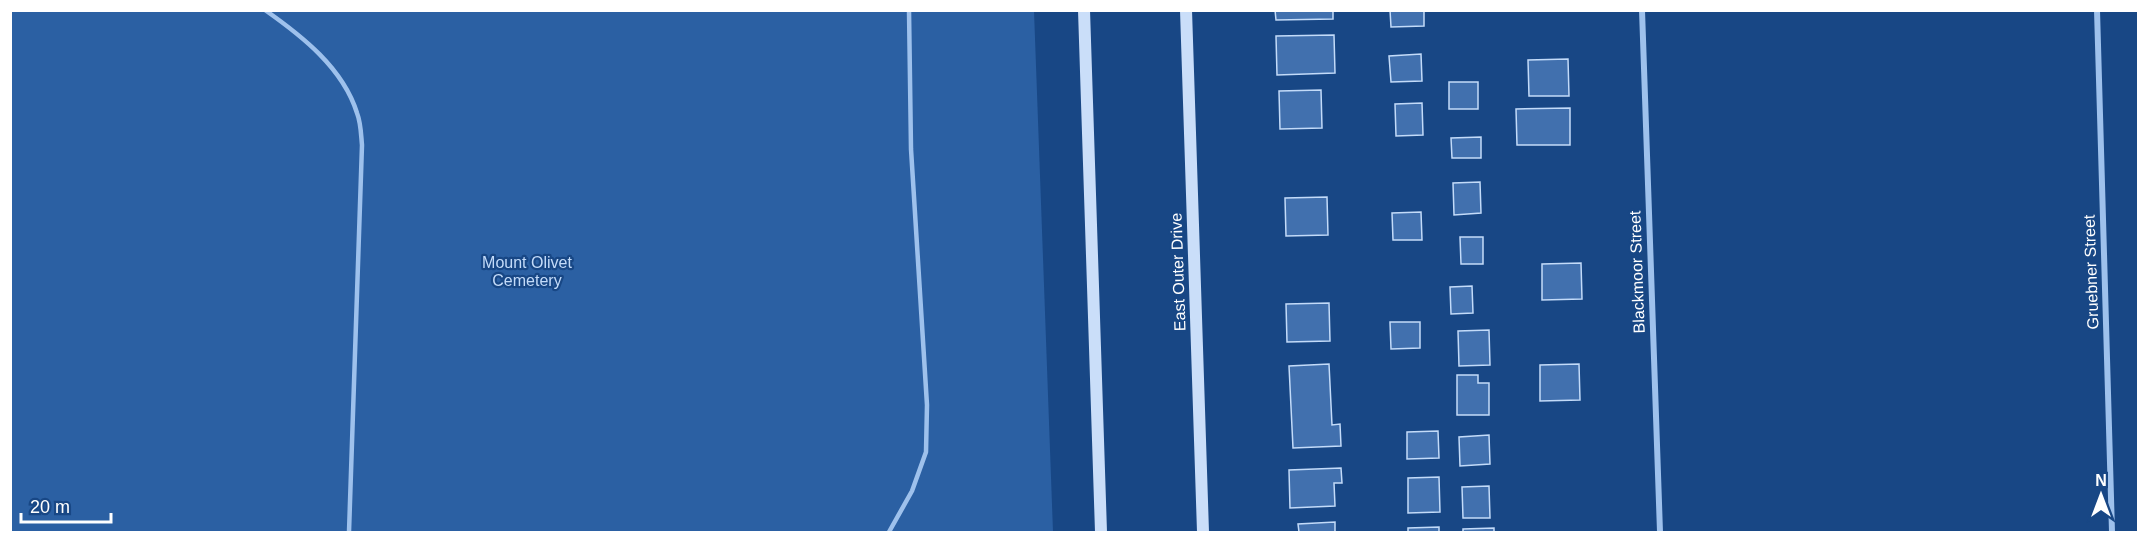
<svg xmlns="http://www.w3.org/2000/svg" width="2149" height="543" font-family="Helvetica,sans-serif">
<style>
.green{fill:#2b60a3}
.building{fill:#4170ae;stroke:#c3dbf9;stroke-width:1.5}
.lines{fill:none;stroke-linecap:round;stroke-linejoin:round}
.lane{stroke:#9ec1ec;stroke-width:4.5}
.street{stroke:#9ec1ec;stroke-width:6}
.secondary{stroke:#cadef9;stroke-width:12}
.labels{text-anchor:middle;dominant-baseline:central;stroke-width:4.5;stroke-linejoin:round;paint-order:stroke}
.park-label{font-size:16px;fill:#c3dbf9;stroke:#184785}
.street-label{font-size:16px;fill:#fff;stroke:#184785}
</style>
<rect width="100%" height="100%" fill="#184785"/>
<polygon class="green" points="10,11 1034,11 1053,532 11,532"/>
<g class="building">
<polygon points="1275,10 1333,10 1333,19 1276,20"/>
<polygon points="1390,10 1424,10 1424,26 1391,27"/>
<polygon points="1334,35 1335,73 1277,75 1276,36"/>
<polygon points="1421,54 1422,81 1391,82 1389,56"/>
<polygon points="1568,59 1569,96 1529,96 1528,60"/>
<rect x="1449" y="82" width="29" height="27"/>
<polygon points="1321,90 1322,128 1280,129 1279,91"/>
<polygon points="1422,103 1423,135 1396,136 1395,104"/>
<polygon points="1570,108 1570,145 1517,145 1516,109"/>
<polygon points="1481,137 1481,158 1452,158 1451,138"/>
<polygon points="1480,182 1481,213 1454,215 1453,183"/>
<polygon points="1327,197 1328,235 1286,236 1285,198"/>
<polygon points="1421,212 1422,240 1393,240 1392,213"/>
<polygon points="1460,237 1483,237 1483,264 1461,264"/>
<polygon points="1581,263 1582,299 1542,300 1542,264"/>
<polygon points="1472,286 1473,313 1451,314 1450,287"/>
<polygon points="1329,303 1330,341 1287,342 1286,304"/>
<polygon points="1390,322 1420,322 1420,348 1391,349"/>
<polygon points="1489,330 1490,365 1459,366 1458,331"/>
<polygon points="1329,364 1332,425 1340,424 1341,446 1293,448 1289,366"/>
<polygon points="1579,364 1580,400 1540,401 1540,365"/>
<polygon points="1457,375 1478,375 1478,383 1489,383 1489,415 1457,415"/>
<polygon points="1438,431 1439,458 1407,459 1407,432"/>
<polygon points="1489,435 1490,464 1460,466 1459,437"/>
<polygon points="1341,468 1342,483 1334,483 1335,506 1290,508 1289,470"/>
<polygon points="1439,477 1440,512 1408,513 1408,478"/>
<polygon points="1489,486 1490,518 1463,518 1462,487"/>
<polygon points="1335,522 1335,532 1299,532 1298,524"/>
<polygon points="1439,527 1439,532 1408,532 1408,528"/>
<polygon points="1494,528 1494,532 1463,532 1463,529"/>
</g>
<g class="lines">
<g class="lane">
<path d="M265 10C302 36 343 68 357 113 361 123 361 135 362 145L349 532"/>
<polyline points="889,532 912,491 926,452 927,405 911,149 909,10"/>
</g>
<g class="street">
<polyline points="1642,10 1660,532"/>
<polyline points="2097,10 2112,532"/>
</g>
<g class="secondary">
<polyline points="1084,10 1101,532"/>
<polyline points="1186,10 1203,532"/>
</g>
</g>
<g class="labels">
<g class="park-label">
<text x="527" y="262">Mount Olivet<tspan x="527" dy="18">Cemetery</tspan></text>
</g>
<g class="street-label">
<text transform="translate(1178 272) rotate(-92)">East Outer Drive</text>
<text transform="translate(1637 272) rotate(-92)">Blackmoor Street</text>
<text transform="translate(2091 272) rotate(-92)">Gruebner Street</text>
</g>
</g>
<rect width="2149" height="543" fill="none" stroke="#ffffff" stroke-width="24"/>
<g transform="translate(2101 495)" stroke="#184785" stroke-width="4.5" paint-order="stroke">
<path d="M0-4.5L10 22L0 15L-10 22Z" fill="#ffffff"/>
<text y="-9" font-size="16" font-weight="bold" text-anchor="middle" fill="#ffffff">N</text>
</g>
<path d="M21 513v9h90v-9" fill="none" stroke="#ffffff" stroke-width="3"/>
<text x="30" y="513" font-size="18" fill="#ffffff" stroke="#184785" stroke-width="4.5" paint-order="stroke">20 m</text>
</svg>
